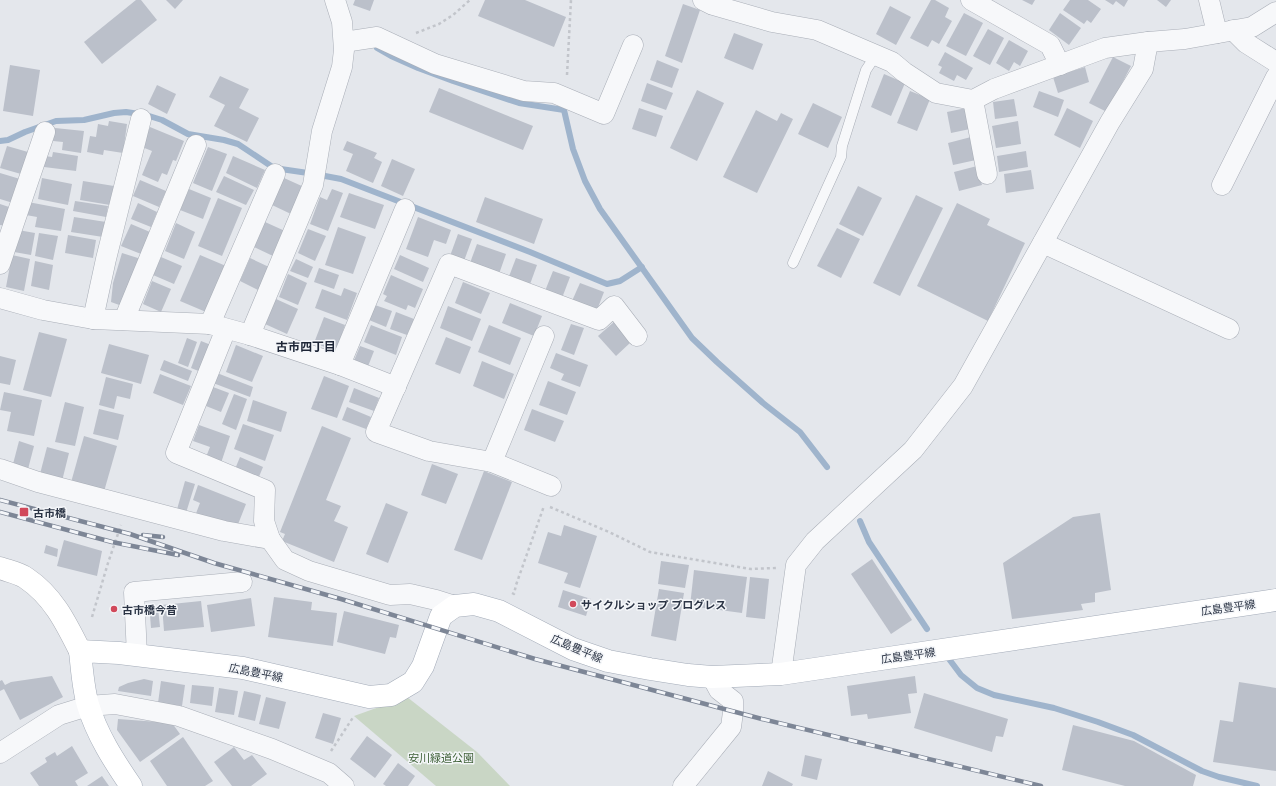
<svg xmlns="http://www.w3.org/2000/svg" width="1276" height="786" font-family="'Golos Text','Noto Sans JP',sans-serif">
<style>
.green{fill:#c9d6c5}
.lines{fill:none;stroke-linecap:round;stroke-linejoin:round}
.stream{stroke:#9fb4cc;stroke-width:6}
.building{fill:#bbc0ca}
.service-casing{stroke:#a9aeb7;stroke-width:11}
.minor-casing{stroke:#a9aeb7;stroke-width:21}
.secondary-casing{stroke:#a9aeb7;stroke-width:23}
.primary-casing{stroke:#a3abb8;stroke-width:23}
.path{stroke:#c2c5cb;stroke-width:2.5;stroke-dasharray:3 3;stroke-linecap:butt}
.service{stroke:#f7f8fa;stroke-width:10}
.minor{stroke:#f7f8fa;stroke-width:20}
.secondary{stroke:#fff;stroke-width:22}
.primary{stroke:#fff;stroke-width:22}
.rail-casing{stroke:#7d8696;stroke-width:4.5}
.rail{stroke:#f4f6f9;stroke-width:3;stroke-dasharray:9;stroke-linecap:butt}
.poi-dot{fill:#d1495b;stroke:#f4f6f9;stroke-width:1.5}
.labels{text-anchor:middle;dominant-baseline:central;stroke-width:3;stroke-linejoin:round;paint-order:stroke}
.poi-label{font-size:11px;font-weight:bold;fill:#2b3445;stroke:#f4f6f9;text-anchor:start}
.street-label{font-size:11px;fill:#2b3445;stroke:#f4f6f9}
.park-label{font-size:11px;fill:#3f6138;stroke:#f4f6f9}
.neighbourhood-label{font-size:12px;font-weight:bold;fill:#1d2536;stroke:#f4f6f9}
</style>
<rect width="100%" height="100%" fill="#e4e7ec"/>
<polygon class="green" points="407,697 477,752 510,786 436,786 354,716"/>
<g class="lines">
<g class="stream">
<polyline points="377,48 391,56 418,68 453,81 519,103 564,110 573,149 585,181 600,209 692,338 717,362 763,403 800,432 827,467"/>
<polyline points="0,141 8,140 25,132 56,121 84,120 114,113 126,112 146,115 162,120 188,134 224,140 238,144 274,168 308,173"/>
<polyline points="325,176 341,179 530,252 607,284 620,281 642,267"/>
<polyline points="860,521 869,542 927,629"/>
<polyline points="949,659 961,675 977,688 994,695 1054,708 1098,722 1133,735 1202,771 1219,777 1257,786"/>
</g>
</g>
<g class="building">
<polygon points="136,0 141,0 157,20 102,64 84,42"/>
<polygon points="166,0 183,0 175,9"/>
<polygon points="355,0 374,0 370,11 353,5"/>
<polygon points="485,0 525,0 566,17 554,47 478,16"/>
<polygon points="931,0 935,0 949,8 945,17 952,21 939,44 932,40 928,47 910,38"/>
<polygon points="1022,0 1035,0 1032,5"/>
<polygon points="1070,0 1088,0 1101,9 1091,23 1087,20 1084,24 1063,10"/>
<polygon points="1105,0 1128,0 1124,7 1116,1 1113,5"/>
<polygon points="1157,0 1171,0 1166,7"/>
<polygon points="683,4 700,10 682,63 665,56"/>
<polygon points="890,6 911,17 896,45 876,34"/>
<polygon points="964,13 983,23 966,56 946,46"/>
<polygon points="1060,13 1081,28 1069,45 1049,30"/>
<polygon points="988,29 1004,38 990,65 973,56"/>
<polygon points="734,33 763,44 753,70 724,58"/>
<polygon points="1009,40 1028,51 1020,66 1014,62 1009,71 996,63"/>
<polygon points="945,52 973,68 966,80 957,75 954,81 939,73 942,67 938,65"/>
<polygon points="1113,57 1131,66 1107,112 1089,103"/>
<polygon points="657,60 679,69 672,88 650,80"/>
<polygon points="10,65 40,70 33,116 3,111"/>
<polygon points="1085,67 1089,82 1058,93 1053,77"/>
<polygon points="884,74 905,83 891,116 871,107"/>
<polygon points="220,76 249,89 239,108 259,118 247,142 214,126 225,105 209,97"/>
<polygon points="647,83 673,93 666,110 641,101"/>
<polygon points="157,85 176,94 167,114 148,104"/>
<polygon points="439,88 533,126 523,150 429,112"/>
<polygon points="697,90 724,103 697,161 670,148"/>
<polygon points="910,91 930,99 917,131 897,123"/>
<polygon points="1039,91 1064,100 1058,117 1033,107"/>
<polygon points="1014,99 1017,116 995,119 993,102"/>
<polygon points="813,103 842,117 828,148 798,134"/>
<polygon points="639,108 663,116 656,137 632,129"/>
<polygon points="966,108 970,129 951,133 947,112"/>
<polygon points="1067,108 1093,121 1080,148 1054,135"/>
<polygon points="756,110 777,121 781,113 793,119 757,193 723,177"/>
<polygon points="109,121 127,124 123,153 104,150 103,155 87,152 90,136 96,137 98,124 108,126"/>
<polygon points="1018,121 1021,144 996,148 992,126"/>
<polygon points="150,127 184,141 176,161 173,160 167,175 162,173 158,182 142,175 152,151 142,147"/>
<polygon points="55,128 84,131 81,153 62,150 63,142 53,141"/>
<polygon points="971,137 976,160 953,165 948,143"/>
<polygon points="347,141 377,153 374,158 382,162 373,183 346,171 353,154 343,150"/>
<polygon points="7,146 28,152 21,174 0,168"/>
<polygon points="208,147 227,154 212,191 193,183"/>
<polygon points="1026,151 1028,167 999,172 997,156"/>
<polygon points="53,152 78,156 76,171 44,167 45,156 52,157"/>
<polygon points="233,156 265,170 257,188 226,173"/>
<polygon points="392,159 415,169 403,196 381,186"/>
<polygon points="977,166 982,185 959,191 954,172"/>
<polygon points="1031,170 1034,189 1006,193 1004,174"/>
<polygon points="0,173 20,179 13,203 0,199"/>
<polygon points="224,176 254,190 246,205 216,192"/>
<polygon points="42,178 72,184 68,205 38,199"/>
<polygon points="284,178 304,187 291,214 272,205"/>
<polygon points="140,180 166,191 159,207 133,196"/>
<polygon points="83,181 114,186 110,205 80,200"/>
<polygon points="858,186 882,198 863,236 839,224"/>
<polygon points="189,189 211,198 203,219 180,210"/>
<polygon points="332,189 343,193 328,231 310,224 320,197 327,200"/>
<polygon points="349,193 384,205 375,229 340,217"/>
<polygon points="916,195 943,208 900,296 873,283"/>
<polygon points="485,197 543,219 534,244 476,222"/>
<polygon points="218,198 242,208 222,256 198,246"/>
<polygon points="75,201 108,206 106,217 73,211"/>
<polygon points="28,202 65,209 61,231 35,227 37,217 26,215"/>
<polygon points="138,203 157,212 151,227 131,219"/>
<polygon points="957,203 990,219 987,225 1025,243 988,321 917,286"/>
<polygon points="0,204 12,208 6,226 0,225"/>
<polygon points="74,217 106,222 103,237 71,232"/>
<polygon points="418,217 451,230 446,244 434,240 428,257 406,249"/>
<polygon points="265,222 285,231 273,256 254,247"/>
<polygon points="176,223 195,232 184,259 165,251"/>
<polygon points="131,224 150,232 141,254 121,246"/>
<polygon points="338,227 366,237 353,274 325,265"/>
<polygon points="837,228 860,239 841,278 817,266"/>
<polygon points="308,229 326,236 315,261 298,253"/>
<polygon points="18,230 35,233 31,255 14,252"/>
<polygon points="39,233 58,236 53,260 35,256"/>
<polygon points="458,234 472,239 464,261 450,256"/>
<polygon points="68,235 96,240 93,258 65,253"/>
<polygon points="477,244 506,254 499,274 470,263"/>
<polygon points="122,253 141,259 122,306 111,302 113,283"/>
<polygon points="12,255 30,259 24,291 6,287"/>
<polygon points="200,255 226,266 206,312 180,301"/>
<polygon points="400,255 429,268 423,282 394,269"/>
<polygon points="161,257 182,266 174,284 153,275"/>
<polygon points="250,258 269,267 258,290 240,281"/>
<polygon points="516,258 537,265 529,287 508,279"/>
<polygon points="296,259 313,267 308,278 290,271"/>
<polygon points="35,261 53,265 49,290 31,286"/>
<polygon points="319,268 339,275 334,289 314,282"/>
<polygon points="553,271 570,277 562,298 545,291"/>
<polygon points="288,274 307,283 298,305 279,297"/>
<polygon points="391,275 423,289 415,308 408,305 406,310 384,301 387,296 383,294"/>
<polygon points="152,281 171,289 161,312 143,304"/>
<polygon points="463,282 490,293 481,314 455,303"/>
<polygon points="580,283 604,292 597,310 572,301"/>
<polygon points="344,288 357,293 347,320 315,308 322,289 341,296"/>
<polygon points="276,299 298,309 287,334 265,324"/>
<polygon points="510,303 542,316 534,336 502,323"/>
<polygon points="375,305 392,311 386,327 369,320"/>
<polygon points="448,306 481,319 472,341 440,328"/>
<polygon points="396,312 414,319 407,335 390,329"/>
<polygon points="324,317 345,325 336,351 314,343"/>
<polygon points="614,322 631,342 616,356 598,336"/>
<polygon points="571,324 584,328 574,355 561,350"/>
<polygon points="371,325 402,337 396,355 364,342"/>
<polygon points="489,325 521,338 510,365 478,352"/>
<polygon points="39,332 67,339 51,397 23,390"/>
<polygon points="446,337 471,347 460,374 435,364"/>
<polygon points="187,338 197,342 188,367 178,363"/>
<polygon points="201,341 211,345 201,372 191,368"/>
<polygon points="109,344 149,355 141,384 101,373"/>
<polygon points="236,345 263,356 252,382 226,372"/>
<polygon points="360,346 374,351 367,369 353,363"/>
<polygon points="556,353 588,365 580,387 561,380 564,374 550,368"/>
<polygon points="0,356 16,360 10,385 0,383"/>
<polygon points="164,360 192,371 188,381 160,370"/>
<polygon points="482,361 514,374 504,399 473,386"/>
<polygon points="217,373 253,387 250,397 213,383"/>
<polygon points="160,374 191,386 183,405 153,393"/>
<polygon points="324,376 349,386 337,418 311,409"/>
<polygon points="106,377 133,384 130,399 117,396 114,409 99,405"/>
<polygon points="548,381 576,392 567,415 539,405"/>
<polygon points="213,387 229,393 221,412 206,406"/>
<polygon points="354,388 379,398 374,411 349,402"/>
<polygon points="4,392 42,400 34,436 7,431 11,412 0,410"/>
<polygon points="234,394 247,399 236,430 222,424"/>
<polygon points="253,400 287,412 281,432 247,421"/>
<polygon points="65,402 84,407 75,446 55,442"/>
<polygon points="347,407 371,417 366,429 342,420"/>
<polygon points="99,409 124,415 118,440 93,434"/>
<polygon points="532,409 564,421 555,442 524,430"/>
<polygon points="243,424 274,435 265,461 234,449"/>
<polygon points="199,425 230,436 221,463 206,457 210,447 193,441"/>
<polygon points="322,426 351,438 326,500 341,506 334,521 348,527 334,562 282,541 285,534 280,532"/>
<polygon points="84,436 117,446 103,495 70,486"/>
<polygon points="19,441 34,446 27,473 12,468"/>
<polygon points="47,447 69,453 62,481 40,474"/>
<polygon points="240,457 263,467 256,484 233,474"/>
<polygon points="432,464 458,474 446,504 421,495"/>
<polygon points="484,471 512,482 482,560 454,550"/>
<polygon points="185,481 195,484 185,516 176,513"/>
<polygon points="198,485 246,504 235,532 195,516 200,503 193,500"/>
<polygon points="386,503 408,512 388,563 366,554"/>
<polygon points="1100,513 1111,590 1095,593 1095,602 1081,604 1083,610 1012,619 1003,563 1073,517"/>
<polygon points="564,525 597,536 580,588 564,583 568,573 538,563 548,532 561,536"/>
<polygon points="64,540 102,551 97,576 57,566"/>
<polygon points="46,545 58,549 57,557 44,553"/>
<polygon points="872,559 912,620 891,634 851,574"/>
<polygon points="661,561 689,565 685,588 658,584"/>
<polygon points="694,570 747,577 742,613 690,606"/>
<polygon points="750,577 769,579 765,619 746,617"/>
<polygon points="659,589 684,593 676,641 651,636"/>
<polygon points="563,590 591,599 586,616 558,607"/>
<polygon points="274,597 312,602 311,610 337,613 333,646 268,637"/>
<polygon points="251,598 255,626 211,632 207,605"/>
<polygon points="201,601 204,627 164,631 162,605"/>
<polygon points="158,608 160,627 151,628 150,615"/>
<polygon points="344,611 399,625 396,638 390,637 385,654 337,642"/>
<polygon points="52,676 63,697 20,720 4,689 0,691 0,681 2,680 5,685 11,682"/>
<polygon points="915,676 917,693 908,694 911,713 868,719 867,714 851,716 847,686"/>
<polygon points="144,679 153,681 151,696 118,691 119,687 128,683"/>
<polygon points="161,681 185,685 182,706 158,703"/>
<polygon points="1239,682 1276,688 1276,771 1213,762 1220,720 1233,722"/>
<polygon points="192,685 214,687 212,706 190,703"/>
<polygon points="219,688 238,691 234,715 215,712"/>
<polygon points="244,691 261,695 255,721 238,717"/>
<polygon points="924,693 1008,719 1003,737 996,736 992,752 914,728"/>
<polygon points="266,697 286,702 279,729 259,724"/>
<polygon points="323,713 341,718 333,744 315,738"/>
<polygon points="118,719 172,723 180,734 140,762 117,730"/>
<polygon points="1073,725 1134,741 1196,775 1193,786 1125,786 1062,770"/>
<polygon points="367,736 392,755 375,778 350,759"/>
<polygon points="183,737 213,781 205,786 167,786 150,761"/>
<polygon points="72,746 88,773 75,781 78,786 39,786 30,773 47,762 45,758 55,752 57,756"/>
<polygon points="234,747 244,760 252,755 267,774 251,786 232,786 214,762"/>
<polygon points="805,755 822,759 817,780 801,776"/>
<polygon points="398,763 415,776 408,786 386,786 383,784"/>
<polygon points="768,771 793,784 792,786 762,786"/>
<polygon points="102,776 109,786 87,786"/>
</g>
<g class="lines">
<defs>
<polyline id="service" points="793,263 841,157 842,146 866,70 876,55"/>
<g id="minor">
<polyline points="703,0 713,5 772,22 817,30 892,62 904,72 936,93 973,100 994,89 1105,48 1148,42 1185,39 1252,27 1276,12"/>
<polyline points="971,0 1050,45 1060,65"/>
<polyline points="1209,0 1217,33"/>
<polyline points="1233,30 1246,43 1276,62"/>
<polyline points="344,42 377,37 435,64 524,91 554,93 604,114 633,45"/>
<polyline points="973,100 987,174"/>
<polyline points="1222,185 1276,77"/>
<polyline points="1043,243 1229,329"/>
<polyline points="0,264 45,132"/>
<polyline points="0,298 43,310 93,319 210,324 250,335 340,365 396,387"/>
<polyline points="93,319 106,259 141,119"/>
<polyline points="124,320 196,145"/>
<polyline points="210,324 275,174"/>
<polyline points="226,329 176,453 265,490 264,521 270,539 285,560 309,571 390,595 410,594 436,600 455,606"/>
<polyline points="250,335 313,185 322,131 342,67 344,50 342,22 335,0"/>
<polyline points="340,365 405,209"/>
<polyline points="492,462 544,336"/>
<polyline points="0,469 38,482 224,531 270,539"/>
<polyline points="551,486 492,462 429,451 376,432 449,264 599,320 614,306 637,336"/>
<polyline points="137,655 134,592 242,582"/>
<polyline points="781,674 796,565 815,541 913,450 963,386 1110,122 1143,69 1148,42"/>
<polyline points="0,753 59,715 88,706 115,704 179,716 272,749 329,773 344,786"/>
<polyline points="683,786 731,727 733,712 733,701 719,690 712,677"/>
</g>
<path id="secondary" d="M0 568C8 571 19 573 26 578 53 596 66 623 80 651"/>
<path id="primary" d="M131 786C114 761 97 735 88 705 83 688 82 669 80 651L119 653 243 668 369 697 391 695 413 682 423 666 441 616 455 606 474 604 499 611 573 649 608 661 650 669 688 675 712 677 781 674 1276 600"/>
</defs>
<use href="#service" class="service-casing"/>
<use href="#minor" class="minor-casing"/>
<use href="#secondary" class="secondary-casing"/>
<use href="#primary" class="primary-casing"/>
<g class="path">
<polyline points="416,33 439,24 453,15 470,0"/>
<polyline points="567,75 571,0"/>
<polyline points="550,507 609,532 650,552 751,569 776,568"/>
<polyline points="512,593 514,594 516,585 544,506"/>
<polyline points="92,617 108,563 121,525"/>
<polyline points="331,751 354,716"/>
</g>
<use href="#service" class="service"/>
<use href="#minor" class="minor"/>
<use href="#secondary" class="secondary"/>
<use href="#primary" class="primary"/>
<defs>
<g id="rail">
<polyline points="0,500 130,534 214,563 341,599 535,659 762,719 1041,786"/>
<polyline points="0,512 112,542 178,555"/>
<polyline points="143,535 163,537"/>
</g>
</defs>
<use href="#rail" class="rail-casing"/>
<use href="#rail" class="rail"/>
</g>
<g class="poi-dot">
<rect x="19" y="507" width="10" height="10" rx="2"/>
<circle cx="573" cy="604" r="4"/>
<circle cx="114" cy="609" r="4"/>
</g>
<g class="labels">
<g class="poi-label">
<text x="33" y="512">古市橋</text>
<text x="581" y="604">サイクルショップ プログレス</text>
<text x="122" y="609">古市橋今昔</text>
</g>
<g class="street-label">
<text transform="translate(1228 607) rotate(-8)">広島豊平線</text>
<text transform="translate(577 648) rotate(23)">広島豊平線</text>
<text transform="translate(908 655) rotate(-8)">広島豊平線</text>
<text transform="translate(256 672) rotate(11)">広島豊平線</text>
</g>
<g class="park-label">
<text x="441" y="757">安川緑道公園</text>
</g>
<g class="neighbourhood-label">
<text x="306" y="346">古市四丁目</text>
</g>
</g>
</svg>
